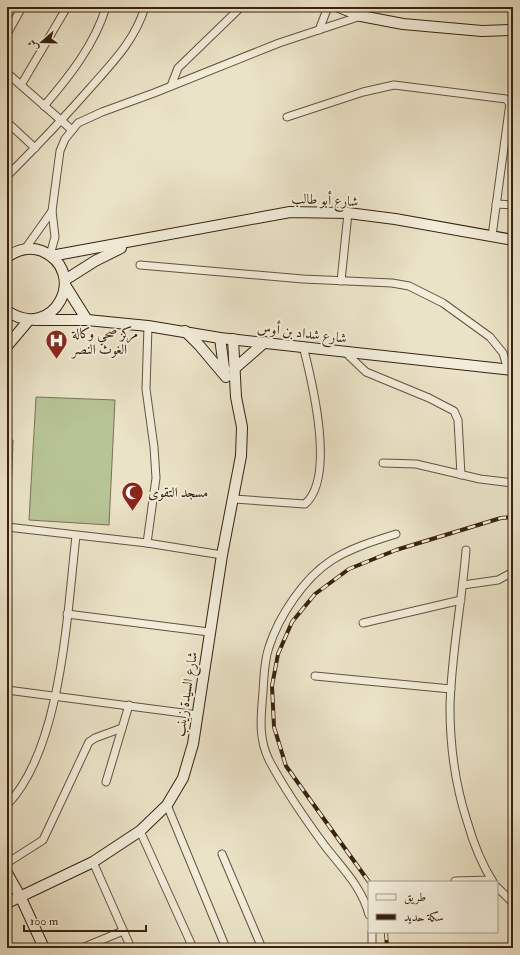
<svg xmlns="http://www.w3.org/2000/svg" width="520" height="955" font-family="'IM FELL Double Pica',Amiri,serif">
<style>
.garden{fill:#b7c496;stroke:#787252}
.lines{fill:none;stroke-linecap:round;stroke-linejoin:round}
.street-casing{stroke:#66523c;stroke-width:9}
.secondary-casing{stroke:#3a210d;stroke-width:12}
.street{stroke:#f2eddb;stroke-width:7}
.secondary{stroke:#f2eddb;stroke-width:10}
.rail-casing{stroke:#3a210d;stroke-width:4}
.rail{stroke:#f2eddb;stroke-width:2.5;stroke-dasharray:8;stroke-linecap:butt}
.labels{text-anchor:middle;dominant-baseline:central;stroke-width:4;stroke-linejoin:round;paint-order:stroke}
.street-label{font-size:14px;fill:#3a210d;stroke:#f2eddb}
.poi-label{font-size:14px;fill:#3a210d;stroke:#f2eddb;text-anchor:start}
</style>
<rect width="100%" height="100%" fill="#ebe3c8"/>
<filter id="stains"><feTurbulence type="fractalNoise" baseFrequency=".005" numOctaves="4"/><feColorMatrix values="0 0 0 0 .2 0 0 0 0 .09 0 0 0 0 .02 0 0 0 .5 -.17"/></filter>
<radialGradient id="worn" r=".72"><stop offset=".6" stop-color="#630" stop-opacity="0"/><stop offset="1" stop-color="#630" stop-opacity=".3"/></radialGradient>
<g class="garden">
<polygon points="36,397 115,400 109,525 29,520"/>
<polygon points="7,439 13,440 11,496 7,495"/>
</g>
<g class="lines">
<defs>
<g id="street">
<polyline points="319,30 328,7"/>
<polyline points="7,34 22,7"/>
<polyline points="7,73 72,130"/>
<polyline points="21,85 67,7"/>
<polyline points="171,86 178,68 241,7"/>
<path d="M44 106C69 77 95 44 106 7"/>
<polyline points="287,117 363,92 394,85 506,99 510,104 509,110 492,236"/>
<polyline points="7,122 35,148"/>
<path d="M7 176C36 147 64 118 91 87 113 62 135 40 145 7"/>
<polyline points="496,204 513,205"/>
<polyline points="25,249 52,211"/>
<polyline points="50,255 55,237 52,211 60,151 65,139 78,123 102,112 154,93 279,43 361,16"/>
<polyline points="140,265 303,279 392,283 409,286 443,303 490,337 503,353 508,370"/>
<polyline points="341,281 348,213"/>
<polyline points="345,352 366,372 429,398 454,411 458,420 461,475"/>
<polyline points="383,463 416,464 480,479 513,483"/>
<path d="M234 499 305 504C336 477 312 381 303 346"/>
<polyline points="7,527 147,543 222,555"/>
<polyline points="147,543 156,478 154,447 146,389 148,326"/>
<path d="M466 550C462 602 451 655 450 707 450 746 455 784 467 821 473 842 481 863 493 882"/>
<polyline points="463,585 498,580 513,572"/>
<polyline points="67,614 209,632"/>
<polyline points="363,623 461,600"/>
<polyline points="315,676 451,689"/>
<polyline points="7,690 198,715"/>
<polyline points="106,782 129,705"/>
<path d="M7 805C62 748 67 613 76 536"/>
<polyline points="167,805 226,948"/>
<polyline points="140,831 193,948"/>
<polyline points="222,854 262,948"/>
<polyline points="93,862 131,948"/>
<polyline points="7,863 43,840 89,742 95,738 122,728"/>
<polyline points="455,881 492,880"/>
<polyline points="497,887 513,903"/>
<path d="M369 915C362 887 342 868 325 846 305 819 285 790 269 760 258 738 261 716 263 692 264 677 264 661 269 647 279 616 304 578 332 560 351 548 374 541 396 534"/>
<polyline points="372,932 372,948"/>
<polyline points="82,948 123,931"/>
</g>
<g id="secondary">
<polyline points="339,7 361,16 403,24 482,31 513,30"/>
<polyline points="51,256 290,212 348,213 395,219 513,240"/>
<path d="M7 257C17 250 30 246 42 251 90 272 54 343 7 311"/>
<polyline points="65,280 95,261 121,248"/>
<polyline points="65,285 87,320"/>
<polyline points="34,320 87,320 148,326 220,338 513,370"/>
<polyline points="185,331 199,345 226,377"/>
<polyline points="220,338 225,375"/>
<polyline points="7,346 29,320"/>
<polyline points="234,369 265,342"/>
<polyline points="7,873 21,898 44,948"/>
<polyline points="7,903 93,862 140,831 167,805 183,778 193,744 222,555 241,456 242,427 236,397 233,339"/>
</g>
</defs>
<use href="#street" class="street-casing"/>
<use href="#secondary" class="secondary-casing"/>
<use href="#street" class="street"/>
<use href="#secondary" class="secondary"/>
<defs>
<g id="rail">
<polyline points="369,882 286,766 274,727 272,686 278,654 292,622 315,594 349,569 396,550 501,518 513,517"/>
<polyline points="386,932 387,948"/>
</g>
</defs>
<use href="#rail" class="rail-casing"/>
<use href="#rail" class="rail"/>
</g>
<defs>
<symbol id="hospital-pin" viewBox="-11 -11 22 30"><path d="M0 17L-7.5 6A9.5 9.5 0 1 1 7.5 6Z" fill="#8f2418" stroke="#f2eddb"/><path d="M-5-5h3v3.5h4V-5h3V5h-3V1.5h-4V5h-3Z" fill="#fff"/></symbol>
<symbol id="mosque-pin" viewBox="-11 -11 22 30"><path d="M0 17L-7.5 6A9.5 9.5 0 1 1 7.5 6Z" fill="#8f2418" stroke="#f2eddb"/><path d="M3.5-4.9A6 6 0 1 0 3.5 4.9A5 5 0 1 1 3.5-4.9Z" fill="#fff"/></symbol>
</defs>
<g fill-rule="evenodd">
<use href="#hospital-pin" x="44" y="328" width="25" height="34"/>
<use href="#mosque-pin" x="120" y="480" width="25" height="34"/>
</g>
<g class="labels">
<g class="street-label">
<text transform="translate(325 200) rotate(3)">شارع أبو طالب</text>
<text transform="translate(302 333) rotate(7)">شارع شداد بن أوس</text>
<text transform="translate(186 694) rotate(-81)">شارع السيدة زينب</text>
</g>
<g class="poi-label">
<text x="72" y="333">مركز صحي وكالة<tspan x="72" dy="16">الغوث النصر</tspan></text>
<text x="148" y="492">مسجد التقوى</text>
</g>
</g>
<rect width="520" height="955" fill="none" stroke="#ebe3c8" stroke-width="24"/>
<rect x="8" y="8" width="504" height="939" fill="none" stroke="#3a210d" stroke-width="2"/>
<rect x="12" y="12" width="496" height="931" fill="none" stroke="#3a210d"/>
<rect x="368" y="881" width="130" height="52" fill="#f2eddb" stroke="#a89b89"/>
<rect x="376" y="894" width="20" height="6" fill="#f2eddb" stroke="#a89b89"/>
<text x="404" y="901" font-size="12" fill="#3a210d">طريق</text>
<rect x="376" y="914" width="20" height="6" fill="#3a210d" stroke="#a89b89"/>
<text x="404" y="921" font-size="12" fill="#3a210d">سكة حديد</text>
<g transform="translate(42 42) rotate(250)" stroke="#f2eddb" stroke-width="3" paint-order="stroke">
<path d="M0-3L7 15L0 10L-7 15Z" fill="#3a210d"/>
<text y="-6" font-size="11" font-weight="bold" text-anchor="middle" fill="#3a210d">ش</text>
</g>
<path d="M24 925v6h122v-6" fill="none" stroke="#3a210d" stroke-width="2"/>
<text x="30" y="925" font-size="12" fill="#3a210d" stroke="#f2eddb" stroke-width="3" paint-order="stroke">100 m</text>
<rect width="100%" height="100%" filter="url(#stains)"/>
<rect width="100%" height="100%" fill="url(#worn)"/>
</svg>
